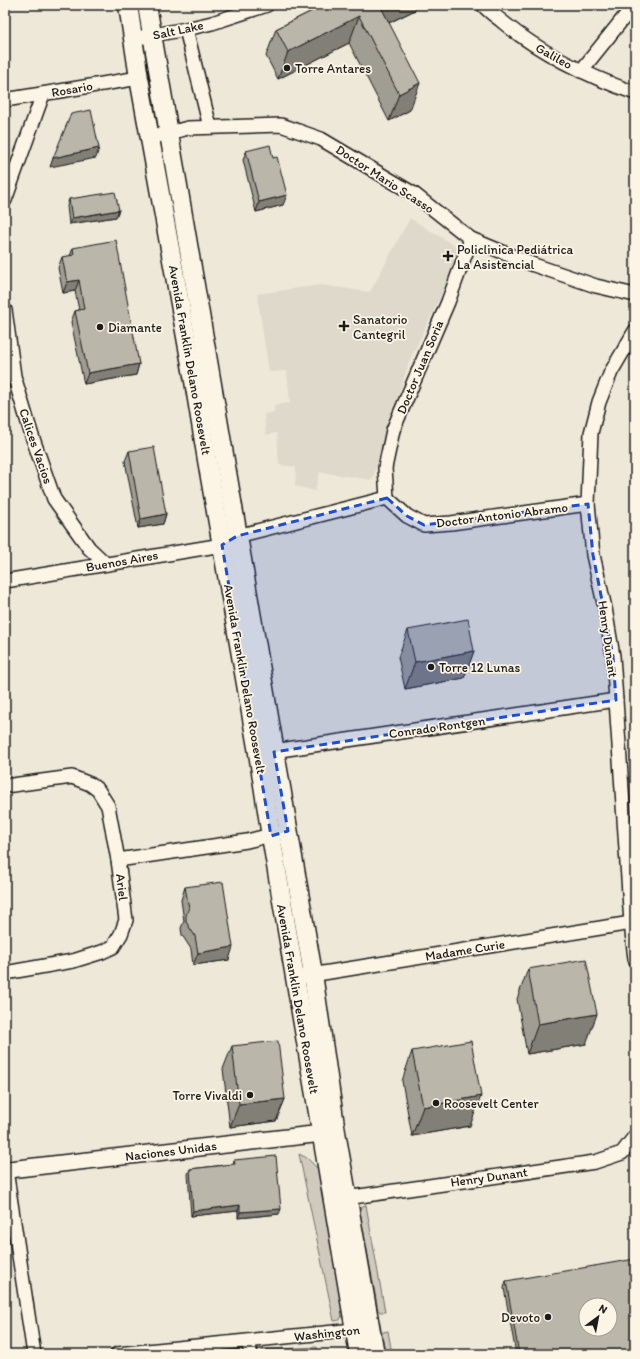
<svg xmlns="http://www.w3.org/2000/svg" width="640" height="1359" font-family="Itim,sans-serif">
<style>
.built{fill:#ded9cb}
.green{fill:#cfcabd;stroke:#76736c}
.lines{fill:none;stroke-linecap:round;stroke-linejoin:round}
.minor-casing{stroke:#1c1c1c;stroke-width:16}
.tertiary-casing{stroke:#1c1c1c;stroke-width:19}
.secondary-casing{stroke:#1c1c1c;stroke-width:21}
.minor{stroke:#fcf5e5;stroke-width:13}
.tertiary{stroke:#fcf5e5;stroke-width:16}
.secondary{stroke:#fcf5e5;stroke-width:18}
.wall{fill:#a09d92;stroke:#1c1c1c}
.shaded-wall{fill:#827f77;stroke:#1c1c1c}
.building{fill:#bab6aa;stroke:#1c1c1c;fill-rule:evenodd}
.marked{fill:#1d4ed8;fill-opacity:0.2;stroke:#1d4ed8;stroke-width:3;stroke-dasharray:8 5;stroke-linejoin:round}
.poi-dot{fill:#1c1c1c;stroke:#fcf5e5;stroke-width:1.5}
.labels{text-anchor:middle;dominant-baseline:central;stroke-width:3.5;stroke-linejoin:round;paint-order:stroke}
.street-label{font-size:13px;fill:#1c1c1c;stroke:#fcf5e5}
.poi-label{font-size:13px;fill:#1c1c1c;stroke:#fcf5e5;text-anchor:start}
</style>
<rect width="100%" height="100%" fill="#eee8d9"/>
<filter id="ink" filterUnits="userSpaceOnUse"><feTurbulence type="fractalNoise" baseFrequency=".025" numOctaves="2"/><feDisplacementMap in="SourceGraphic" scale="8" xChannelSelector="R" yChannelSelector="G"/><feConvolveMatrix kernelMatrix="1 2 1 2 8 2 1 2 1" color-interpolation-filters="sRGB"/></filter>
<g filter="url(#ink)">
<polygon class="built" points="410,218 463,251 410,359 372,480 320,472 315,491 295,486 296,467 279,465 277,433 266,435 264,414 274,412 274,405 290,403 287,371 269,372 257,294 321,285 370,292"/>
<g class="green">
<polygon points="299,1154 307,1158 318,1169 343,1313 340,1320 334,1321"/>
<polygon points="366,1205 385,1312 380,1312 378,1310 360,1212 361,1208"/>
<polygon points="388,1331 392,1354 385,1354 381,1335 383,1332"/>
<polygon points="317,1347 318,1354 263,1354 262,1350"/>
</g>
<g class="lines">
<defs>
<g id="minor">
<path d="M483 5C489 12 497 17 504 23 543 55 588 76 635 93"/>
<polyline points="186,29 210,127"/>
<polyline points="143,37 186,29 212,23 267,5"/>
<polyline points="581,71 634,5"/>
<polyline points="5,100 139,78"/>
<polyline points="150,138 188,128 281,125 321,139 414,194 471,239 534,265 596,286 635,295"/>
<polyline points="5,200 43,94"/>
<polyline points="5,310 14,376 32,436 54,499 89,548 106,564"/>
<polyline points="635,331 611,372 599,402 591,433 588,504 593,555 605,608 613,656 631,923 635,959"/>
<polyline points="387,498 385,468 393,430 448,302 471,239"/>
<polyline points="387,498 407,516 424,525 451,523 588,504"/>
<polyline points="5,581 222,545 237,536 387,498"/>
<polyline points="267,752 616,700"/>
<polyline points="5,786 72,777 90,784 98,790 108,806 118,860 126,920 121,934 113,947 102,952 73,961 5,973"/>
<polyline points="118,860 247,841 279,833"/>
<polyline points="305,976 631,923 635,924"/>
<polyline points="6,1170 34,1354"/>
<polyline points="339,1199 595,1162 622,1153 635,1136"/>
<polyline points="248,1341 251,1354"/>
<polyline points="117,1354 364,1329"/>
</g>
<polyline id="tertiary" points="5,1170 335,1132"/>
<g id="secondary">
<polyline points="128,5 139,78 194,381 207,460 258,753 271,836 359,1354"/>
<polyline points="147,5 313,974 336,1132 375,1354"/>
</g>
</defs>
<use href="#minor" class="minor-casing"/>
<use href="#tertiary" class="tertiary-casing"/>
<use href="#secondary" class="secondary-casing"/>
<use href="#minor" class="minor"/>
<use href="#tertiary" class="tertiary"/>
<use href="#secondary" class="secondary"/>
</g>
<g class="wall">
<polygon points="324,5 415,10 389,23 410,110 389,121 349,43 278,79 266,56 276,29"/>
<polygon points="246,151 273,158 283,205 256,212 243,160"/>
<polygon points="69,199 119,210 116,217 69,224 67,206"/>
<polygon points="73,248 139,364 136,375 84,384 71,322 75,311 79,310 75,291 63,293 58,268 62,257 70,256"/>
<polygon points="129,451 166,514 163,524 138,528 125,461"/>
<polygon points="408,630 474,651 464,678 405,689 398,657"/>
<polygon points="185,887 229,960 193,965 191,949 182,935 181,928 184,921 181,900"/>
<polygon points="528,969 586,1044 527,1054 517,999"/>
<polygon points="232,1046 285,1099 276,1121 230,1127 223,1069"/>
<polygon points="412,1051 470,1126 412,1136 402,1081"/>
<polygon points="234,1160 279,1214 238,1218 238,1211 191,1216 188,1174 190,1169 233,1164"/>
<polygon points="506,1281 635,1354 516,1354 504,1288"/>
</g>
<g class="shaded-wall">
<polygon points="380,5 416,5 415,10 370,32"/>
<polygon points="359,16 349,43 278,79 288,52"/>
<polygon points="420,83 410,110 389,121 399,94"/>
<polygon points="99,148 96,158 50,167 53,158"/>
<polygon points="287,195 283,205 256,212 259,202"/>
<polygon points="119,210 116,217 69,224 72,218"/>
<polygon points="79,280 75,291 63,293 67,282"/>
<polygon points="139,364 136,375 84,384 88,373"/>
<polygon points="166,514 163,524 138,528 141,519"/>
<polygon points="474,651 464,678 405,689 415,662"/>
<polygon points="233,947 229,960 193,965 198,953"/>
<polygon points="597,1014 586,1044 527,1054 538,1024"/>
<polygon points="481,1096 470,1126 412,1136 423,1107"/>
<polygon points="285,1099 276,1121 230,1127 239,1104"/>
<polygon points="240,1205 238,1211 191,1216 193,1211"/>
<polygon points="281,1209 279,1214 238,1218 240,1212"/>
</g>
<g class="building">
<polygon points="324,5 380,5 420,83 399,94 359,16 288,52 276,29"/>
<polygon points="91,110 99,148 53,158 71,114"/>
<polygon points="270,145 273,158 277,157 287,195 259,202 246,151"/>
<polygon points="115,192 119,210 72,218 69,199"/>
<polygon points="116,240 139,364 88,373 75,311 84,309 79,280 67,282 62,257 74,255 73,248"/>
<polygon points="154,447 166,514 141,519 129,451"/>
<polygon points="468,619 474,651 415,662 408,630"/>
<polygon points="223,882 233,947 198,953 195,936 186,922 186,915 189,908 185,887"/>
<polygon points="586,959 597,1014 538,1024 528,969"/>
<polygon points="278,1041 285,1099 239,1104 232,1046"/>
<polygon points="471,1041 481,1096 423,1107 412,1051"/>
<polygon points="276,1156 281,1209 240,1212 240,1205 193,1211 190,1169 235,1164 234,1160"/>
<path d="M635 1259V1354H519L506 1281ZM586 1305H610V1329H586Z"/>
</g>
</g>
<path class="marked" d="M387 498 407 516 424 525 588 504 593 555 613 656 616 700 274 752 288 831 271 836 222 545 237 536Z"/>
<g class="poi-dot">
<circle cx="287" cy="68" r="4"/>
<path d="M446 250h4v4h4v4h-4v4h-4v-4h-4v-4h4z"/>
<path d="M342 320h4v4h4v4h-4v4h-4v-4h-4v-4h4z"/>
<circle cx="100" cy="327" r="4"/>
<circle cx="431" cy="667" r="4"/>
<circle cx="250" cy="1095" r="4"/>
<circle cx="436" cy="1103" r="4"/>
<circle cx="548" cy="1317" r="4"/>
</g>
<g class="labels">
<g class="street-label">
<text transform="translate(178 30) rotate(-12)">Salt Lake</text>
<text transform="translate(554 56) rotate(29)">Galileo</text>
<text transform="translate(72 89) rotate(-10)">Rosario</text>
<text transform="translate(385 179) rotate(33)">Doctor Mario Scasso</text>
<text transform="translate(190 360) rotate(80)">Avenida Franklin Delano Roosevelt</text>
<text transform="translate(420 367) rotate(-67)">Doctor Juan Soria</text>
<text transform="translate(36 446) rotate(71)">Calices Vacios</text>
<text transform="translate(502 515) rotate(-7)">Doctor Antonio Abramo</text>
<text transform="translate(122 561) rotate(-10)">Buenos Aires</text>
<text transform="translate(608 639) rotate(82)">Henry Dunant</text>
<text transform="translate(245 679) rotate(80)">Avenida Franklin Delano Roosevelt</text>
<text transform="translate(437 727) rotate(-8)">Conrado Rontgen</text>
<text transform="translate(122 887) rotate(83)">Ariel</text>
<text transform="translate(465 950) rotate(-9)">Madame Curie</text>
<text transform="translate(298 999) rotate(80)">Avenida Franklin Delano Roosevelt</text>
<text transform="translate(171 1151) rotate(-7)">Naciones Unidas</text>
<text transform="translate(489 1177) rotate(-8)">Henry Dunant</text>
<text transform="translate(327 1333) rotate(-6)">Washington</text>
</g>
<g class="poi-label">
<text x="295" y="68">Torre Antares</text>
<text x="457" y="249">Policlinica Pediátrica<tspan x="457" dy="15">La Asistencial</tspan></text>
<text x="353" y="319">Sanatorio<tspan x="353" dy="15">Cantegril</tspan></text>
<text x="108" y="327">Diamante</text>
<text x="439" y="667">Torre 12 Lunas</text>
<text x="242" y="1095" text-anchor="end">Torre Vivaldi</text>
<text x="444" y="1103">Roosevelt Center</text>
<text x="540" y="1317" text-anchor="end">Devoto</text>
</g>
</g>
<rect width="640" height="1359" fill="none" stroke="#fcf5e5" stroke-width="20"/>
<rect x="10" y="10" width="620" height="1339" fill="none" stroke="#1c1c1c" stroke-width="1.5" filter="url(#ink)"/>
<g transform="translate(598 1317) rotate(32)"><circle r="19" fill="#fcf5e5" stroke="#a29e95"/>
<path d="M0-3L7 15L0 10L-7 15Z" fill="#1c1c1c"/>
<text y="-6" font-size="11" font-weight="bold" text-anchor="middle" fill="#1c1c1c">N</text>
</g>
</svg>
